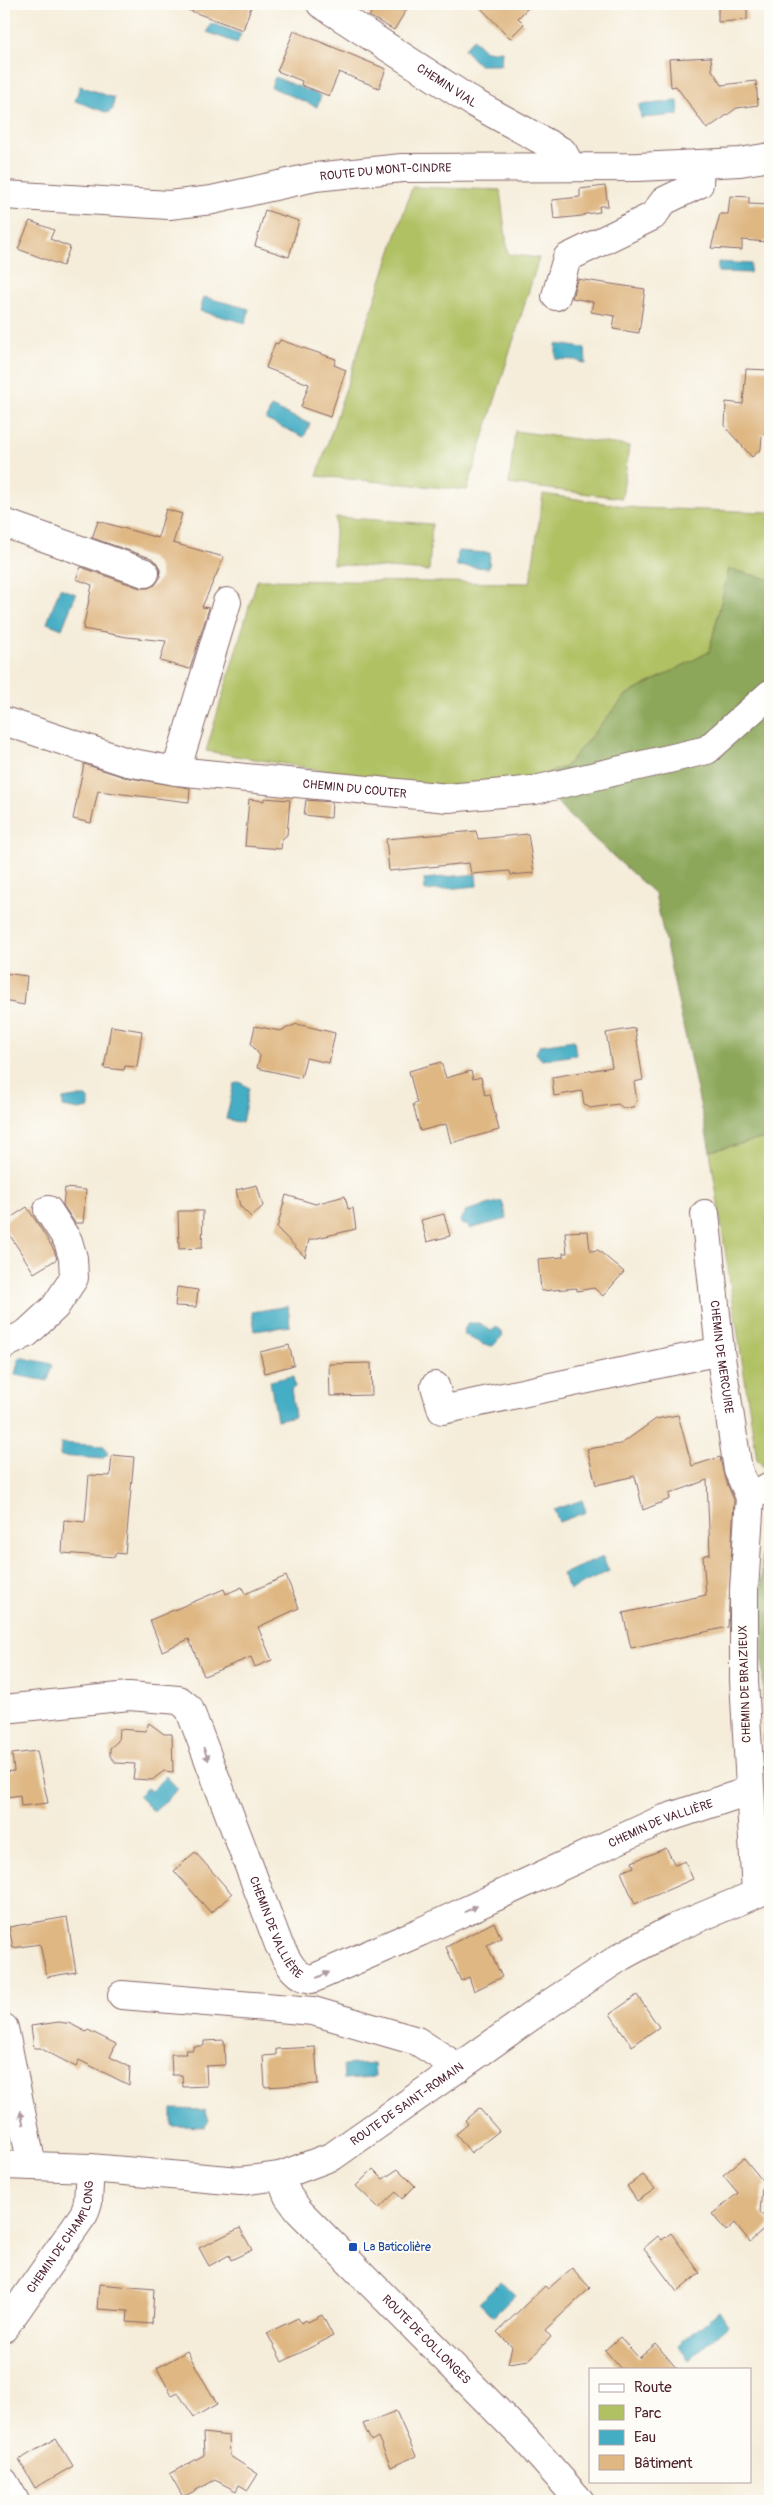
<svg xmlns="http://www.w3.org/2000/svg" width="774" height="2505" font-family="Pangolin,sans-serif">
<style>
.green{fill:#b0c164;stroke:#7d7048}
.forest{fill:#8ca75a;stroke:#6b6342}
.water{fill:#44adc4;stroke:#476678}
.building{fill:#dfb783}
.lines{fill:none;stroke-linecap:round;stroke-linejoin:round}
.minor-casing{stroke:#866768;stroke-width:30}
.major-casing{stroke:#866768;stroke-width:30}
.minor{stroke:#fff;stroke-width:28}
.major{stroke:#fff;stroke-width:28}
.oneway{fill:#ae9aa0}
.transit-dot{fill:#1a4fb4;stroke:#fdfcf7;stroke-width:2}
.labels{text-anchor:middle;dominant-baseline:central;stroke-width:4;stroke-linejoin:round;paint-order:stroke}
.street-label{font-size:12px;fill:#4a1f2b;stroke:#fdfcf7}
.transit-label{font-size:12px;fill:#164399;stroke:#fdfcf7;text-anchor:start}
</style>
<rect width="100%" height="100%" fill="#fdfcf7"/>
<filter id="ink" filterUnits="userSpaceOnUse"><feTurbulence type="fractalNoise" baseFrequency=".02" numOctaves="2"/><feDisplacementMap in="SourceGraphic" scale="10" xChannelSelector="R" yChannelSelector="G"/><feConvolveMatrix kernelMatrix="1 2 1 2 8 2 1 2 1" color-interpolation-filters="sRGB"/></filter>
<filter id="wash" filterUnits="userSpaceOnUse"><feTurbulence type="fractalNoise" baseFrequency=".0096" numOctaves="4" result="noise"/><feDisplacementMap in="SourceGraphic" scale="20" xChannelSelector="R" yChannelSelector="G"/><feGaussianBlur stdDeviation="1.12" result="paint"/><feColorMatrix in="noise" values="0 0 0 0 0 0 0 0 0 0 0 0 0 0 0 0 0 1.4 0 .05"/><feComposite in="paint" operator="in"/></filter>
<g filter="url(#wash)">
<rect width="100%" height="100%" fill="#f5edda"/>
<g class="green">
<polygon points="412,187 500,190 508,254 539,258 467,490 317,476"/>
<polygon points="515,431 629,446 622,498 509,484"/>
<polygon points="543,494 637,508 770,512 770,636 764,633 769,579 729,570 709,652 626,695 565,767 536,777 447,791 206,751 257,580 530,583"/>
<polygon points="336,517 432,524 429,571 333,564"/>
<polygon points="770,1137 770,1467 765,1469 757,1459 710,1151"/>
</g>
<g class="forest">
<polygon points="729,569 769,579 764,633 770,636 770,1137 710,1151 655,894 569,816 536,777 565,767 626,695 709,652"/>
<polygon points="770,1498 770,1872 765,1874 761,1503"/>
</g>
<g class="water">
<polygon points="211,23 241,34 237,43 207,32"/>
<polygon points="473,39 486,51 502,51 501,65 479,65 464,49"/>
<polygon points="275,77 321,96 317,107 271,87"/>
<polygon points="80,86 114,98 113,109 108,113 75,101"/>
<polygon points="678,101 679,115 641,118 639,105"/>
<polygon points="718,262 751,264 750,273 718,272"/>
<polygon points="204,297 249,309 246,323 200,311"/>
<polygon points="556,344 585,348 586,364 575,360 556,359"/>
<polygon points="271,407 310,424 304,437 266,420"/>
<polygon points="458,551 490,553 489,568 457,566"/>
<polygon points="60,588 76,594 62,629 47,623"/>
<polygon points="476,874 477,886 425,891 424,879"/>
<polygon points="574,1040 576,1055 542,1060 536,1053 540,1045"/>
<polygon points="240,1082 249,1088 242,1123 226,1119 234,1084"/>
<polygon points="75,1097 86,1097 89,1101 89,1108 79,1110 63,1107 63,1099"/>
<polygon points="502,1201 507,1219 469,1229 469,1226 461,1224 460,1220 465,1214 465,1211"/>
<polygon points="288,1306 290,1326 255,1331 252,1312"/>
<polygon points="468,1323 479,1323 491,1331 497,1327 503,1335 493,1346 484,1345 465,1335 464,1330"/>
<polygon points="19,1357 52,1364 48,1381 15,1375"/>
<polygon points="293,1376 295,1387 291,1389 295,1416 277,1420 270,1381"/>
<polygon points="61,1443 104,1446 108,1454 102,1459 60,1456"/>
<polygon points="582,1500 586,1512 559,1522 554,1510"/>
<polygon points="603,1557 609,1571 570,1590 562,1574"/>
<polygon points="166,1776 178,1789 154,1812 138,1796 147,1788 151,1791"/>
<polygon points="374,2063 375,2077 344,2079 343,2065"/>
<polygon points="172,2109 205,2110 209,2120 205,2127 172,2126"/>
<polygon points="501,2281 515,2295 493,2317 479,2303"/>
<polygon points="719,2311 728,2325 689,2360 678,2346"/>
</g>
<g id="blocks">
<g class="building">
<polygon points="178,4 252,4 243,30 177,6"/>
<polygon points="377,4 410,4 394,30 369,16"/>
<polygon points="477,4 532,4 518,18 524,24 510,38"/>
<polygon points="718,4 747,4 747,20 718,22"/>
<polygon points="294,31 386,69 379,88 339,72 329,96 301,85 302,81 277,71"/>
<polygon points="711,57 712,70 722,85 756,81 758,105 737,108 707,129 676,86 671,87 669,59"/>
<polygon points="605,186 608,206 599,206 600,212 586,214 582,216 554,219 552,200 580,197 580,189"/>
<polygon points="730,196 749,197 749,204 770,205 770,229 767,229 767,242 742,240 742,250 711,248 720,214 728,214"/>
<polygon points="265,210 299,221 289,257 255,246"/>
<polygon points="30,221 54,230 50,239 70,247 63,266 18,249"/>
<polygon points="577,279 645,289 639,333 613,329 615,316 591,312 593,302 572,298"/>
<polygon points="280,340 336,359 334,365 346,370 330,417 301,407 309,384 266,368 275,343 278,344"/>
<polygon points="746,369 770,370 770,427 762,435 761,449 752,457 725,427 726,402 743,404"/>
<polygon points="166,509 182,514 173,543 224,557 202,607 209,608 190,669 160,661 166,641 127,637 83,629 92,585 76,579 81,567 140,588 148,588 155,585 160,578 160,570 157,563 151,558 92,538 98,521 158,538"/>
<polygon points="84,764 124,777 190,788 189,802 98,791 91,823 73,819"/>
<polygon points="264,798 290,800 287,835 282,839 281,849 245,846 249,799 264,801"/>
<polygon points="306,800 332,802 331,818 304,815"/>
<polygon points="476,831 478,839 528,834 534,873 511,875 510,871 471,874 469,863 389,871 386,839"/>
<polygon points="4,973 27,976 24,1005 4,1001"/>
<polygon points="297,1024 335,1033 329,1063 306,1058 301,1078 257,1068 260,1056 251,1044 255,1026 280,1031"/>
<polygon points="111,1026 142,1031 137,1067 125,1066 124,1070 104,1068"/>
<polygon points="635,1028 643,1080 634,1082 637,1101 633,1107 623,1108 618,1104 590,1108 584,1104 582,1091 554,1096 552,1077 612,1067 606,1033"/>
<polygon points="441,1062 446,1078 471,1071 473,1079 481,1077 485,1095 490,1094 499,1130 451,1143 446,1124 420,1131 413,1104 417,1103 409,1071"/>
<polygon points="257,1185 263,1206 251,1217 240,1206 236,1190"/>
<polygon points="65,1188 86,1190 83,1223 75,1223 63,1205"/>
<polygon points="286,1195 315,1204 345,1196 348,1209 353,1208 356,1229 309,1240 305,1257 277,1228"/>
<polygon points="27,1207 54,1250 57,1259 34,1273 4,1226 4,1222"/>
<polygon points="178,1211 203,1211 202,1248 179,1249"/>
<polygon points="444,1214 450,1236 427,1242 421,1220"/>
<polygon points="588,1231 590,1251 598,1250 624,1272 603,1296 594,1288 577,1291 577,1288 541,1291 538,1259 563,1257 563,1253 567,1253 565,1232"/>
<polygon points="177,1287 198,1290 196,1307 175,1306"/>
<polygon points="289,1345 294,1365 265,1373 260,1352"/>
<polygon points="371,1363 372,1395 330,1396 329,1364"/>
<polygon points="678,1415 692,1466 720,1457 724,1476 734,1500 728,1627 631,1648 623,1613 706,1595 703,1556 710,1554 707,1480 669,1494 670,1499 643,1510 635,1476 596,1485 587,1449 621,1444 656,1419"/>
<polygon points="112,1455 134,1457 125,1554 115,1553 115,1557 62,1553 64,1520 85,1522 89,1475 110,1476"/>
<polygon points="286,1576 299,1608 258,1627 272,1660 255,1667 251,1657 204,1676 189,1639 162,1651 150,1620 224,1589 226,1594 242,1587 245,1594"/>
<polygon points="149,1723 164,1734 172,1734 173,1772 164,1771 152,1780 133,1779 135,1764 116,1763 110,1756 110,1748 118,1741 119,1729 145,1731"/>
<polygon points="37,1751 48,1803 21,1806 20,1795 7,1797 4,1772 14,1771 12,1754"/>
<polygon points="666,1848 675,1865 685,1861 693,1879 635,1904 621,1872 634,1867 632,1862"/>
<polygon points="195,1852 232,1894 211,1913 174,1871"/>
<polygon points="67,1917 76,1972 47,1977 40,1944 13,1948 9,1927"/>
<polygon points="494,1922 501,1938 487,1945 502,1977 474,1991 469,1977 461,1981 446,1947"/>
<polygon points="637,1995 659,2027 632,2046 610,2014"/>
<polygon points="59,2022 71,2024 86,2032 88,2030 116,2044 110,2057 130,2067 129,2085 79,2060 76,2067 40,2048 34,2048 31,2026"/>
<polygon points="224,2040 225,2065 206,2066 207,2086 183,2087 182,2075 172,2075 171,2054 186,2054 185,2050 193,2050 193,2046 204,2046 204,2041"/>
<polygon points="315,2047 318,2084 265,2087 263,2056 276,2055 276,2049"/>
<polygon points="479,2108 499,2131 471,2153 456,2134 468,2124 465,2120"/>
<polygon points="744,2158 766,2185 762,2188 760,2212 770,2224 750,2242 735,2223 726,2231 712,2214 738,2193 723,2175"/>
<polygon points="373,2169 383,2179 398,2169 415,2186 402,2199 396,2192 379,2208 356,2186"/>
<polygon points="643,2175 655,2189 637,2201 627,2186"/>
<polygon points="240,2228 252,2250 231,2260 229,2255 209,2266 199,2248"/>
<polygon points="671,2233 700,2273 677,2292 644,2248 658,2236 662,2240"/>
<polygon points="572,2268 590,2288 545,2330 551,2337 529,2360 508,2363 512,2347 497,2332 545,2286 548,2289"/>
<polygon points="99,2284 154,2289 152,2324 127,2322 128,2311 97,2309"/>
<polygon points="322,2315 333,2336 282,2362 267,2333 298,2318 301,2323 306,2320 308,2322"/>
<polygon points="620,2337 639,2358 656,2344 677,2369 621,2369 605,2350"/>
<polygon points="187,2351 217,2404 194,2417 178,2393 172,2396 157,2368"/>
<polygon points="396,2411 416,2456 391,2467 378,2437 371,2441 363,2424"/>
<polygon points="203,2433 229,2436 230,2456 258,2474 248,2490 239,2485 236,2491 215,2480 183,2497 170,2474 204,2455"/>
<polygon points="56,2438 73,2466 35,2488 19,2460"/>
</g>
</g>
</g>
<g filter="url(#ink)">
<use href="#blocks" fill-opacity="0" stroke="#866768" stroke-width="1"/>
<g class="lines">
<defs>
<g id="minor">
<path id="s1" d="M321 4 474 103 563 152 571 167"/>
<path id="s2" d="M4 195 169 205 212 200 315 177 402 168 638 167 740 162 770 157"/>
<polyline points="556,296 567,258 653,216 664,201 699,184 700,164"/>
<polyline points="4,523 145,573"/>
<path id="s3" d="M4 721 127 762 176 771 448 798 535 790 707 750 770 694"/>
<polyline points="176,771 227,602"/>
<path id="s4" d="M705 1214 720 1351 738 1470 750 1497"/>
<polyline points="4,1345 27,1333 55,1307 74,1278 73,1258 68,1241 48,1210"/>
<polyline points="435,1386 442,1410 720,1351"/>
<path id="s5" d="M4 1709 129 1696 179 1700 189 1708 279 1945C288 1961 293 1977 312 1979L420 1932 661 1820 749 1791"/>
<polyline points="756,1893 744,1680 744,1590 750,1497 770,1486"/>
<polyline points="122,1995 313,2011 417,2041 459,2068"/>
<polyline points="4,2028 32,2166"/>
<path id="s6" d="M280 2176 288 2196 299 2211 525 2439 580 2501"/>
<path id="s7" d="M4 2328 84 2214 88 2202 90 2168"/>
<polyline points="4,2482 15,2501"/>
</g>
<g id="major">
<path id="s8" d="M4 2165 90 2168 240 2181 280 2176 333 2156 543 2008 622 1956 670 1930 770 1888"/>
</g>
</defs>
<use href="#minor" class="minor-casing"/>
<use href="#major" class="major-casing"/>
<use href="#minor" class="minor"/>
<use href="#major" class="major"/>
</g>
<defs><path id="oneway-solid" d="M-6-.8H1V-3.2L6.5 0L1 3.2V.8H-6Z" transform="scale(1.25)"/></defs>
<g class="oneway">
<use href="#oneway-solid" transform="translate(206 1754) rotate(69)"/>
<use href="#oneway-solid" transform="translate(471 1909) rotate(-25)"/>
<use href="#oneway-solid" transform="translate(323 1975) rotate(-24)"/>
<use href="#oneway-solid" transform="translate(22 2118) rotate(-102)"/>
</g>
</g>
<rect class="transit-dot" x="348" y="2242" width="10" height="10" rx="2.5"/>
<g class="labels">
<g class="street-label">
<text stroke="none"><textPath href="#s1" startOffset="150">CHEMIN VIAL</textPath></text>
<text stroke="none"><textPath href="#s2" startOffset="385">ROUTE DU MONT-CINDRE</textPath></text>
<text stroke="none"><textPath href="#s3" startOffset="359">CHEMIN DU COUTER</textPath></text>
<text stroke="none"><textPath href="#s4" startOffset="144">CHEMIN DE MERCUIRE</textPath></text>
<text transform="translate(745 1684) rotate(-92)">CHEMIN DE BRAIZIEUX</text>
<text stroke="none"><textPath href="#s5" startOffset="874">CHEMIN DE VALLIÈRE</textPath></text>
<text stroke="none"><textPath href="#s5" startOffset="425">CHEMIN DE VALLIÈRE</textPath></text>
<text stroke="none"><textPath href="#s8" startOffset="424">ROUTE DE SAINT-ROMAIN</textPath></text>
<text stroke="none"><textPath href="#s7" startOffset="109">CHEMIN DE CHAMPLONG</textPath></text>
<text stroke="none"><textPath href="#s6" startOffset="221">ROUTE DE COLLONGES</textPath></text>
</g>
<g class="transit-label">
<text x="363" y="2247">La Baticolière</text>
</g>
</g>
<rect width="774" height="2505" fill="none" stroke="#fdfcf7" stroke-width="20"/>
<rect x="589" y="2368" width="162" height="115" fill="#fdfcf7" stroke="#b5a4a5"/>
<rect x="599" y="2384" width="25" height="8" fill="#ffffff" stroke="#b5a4a5"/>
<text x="634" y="2392" font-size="15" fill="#4a1f2b">Route</text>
<rect x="599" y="2405" width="25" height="15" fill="#b0c164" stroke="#b5a4a5"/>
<text x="634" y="2418" font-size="15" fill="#4a1f2b">Parc</text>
<rect x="599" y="2430" width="25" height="15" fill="#44adc4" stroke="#b5a4a5"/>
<text x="634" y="2442" font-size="15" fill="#4a1f2b">Eau</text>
<rect x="599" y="2455" width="25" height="15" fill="#dfb783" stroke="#b5a4a5"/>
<text x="634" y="2468" font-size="15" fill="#4a1f2b">Bâtiment</text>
</svg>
